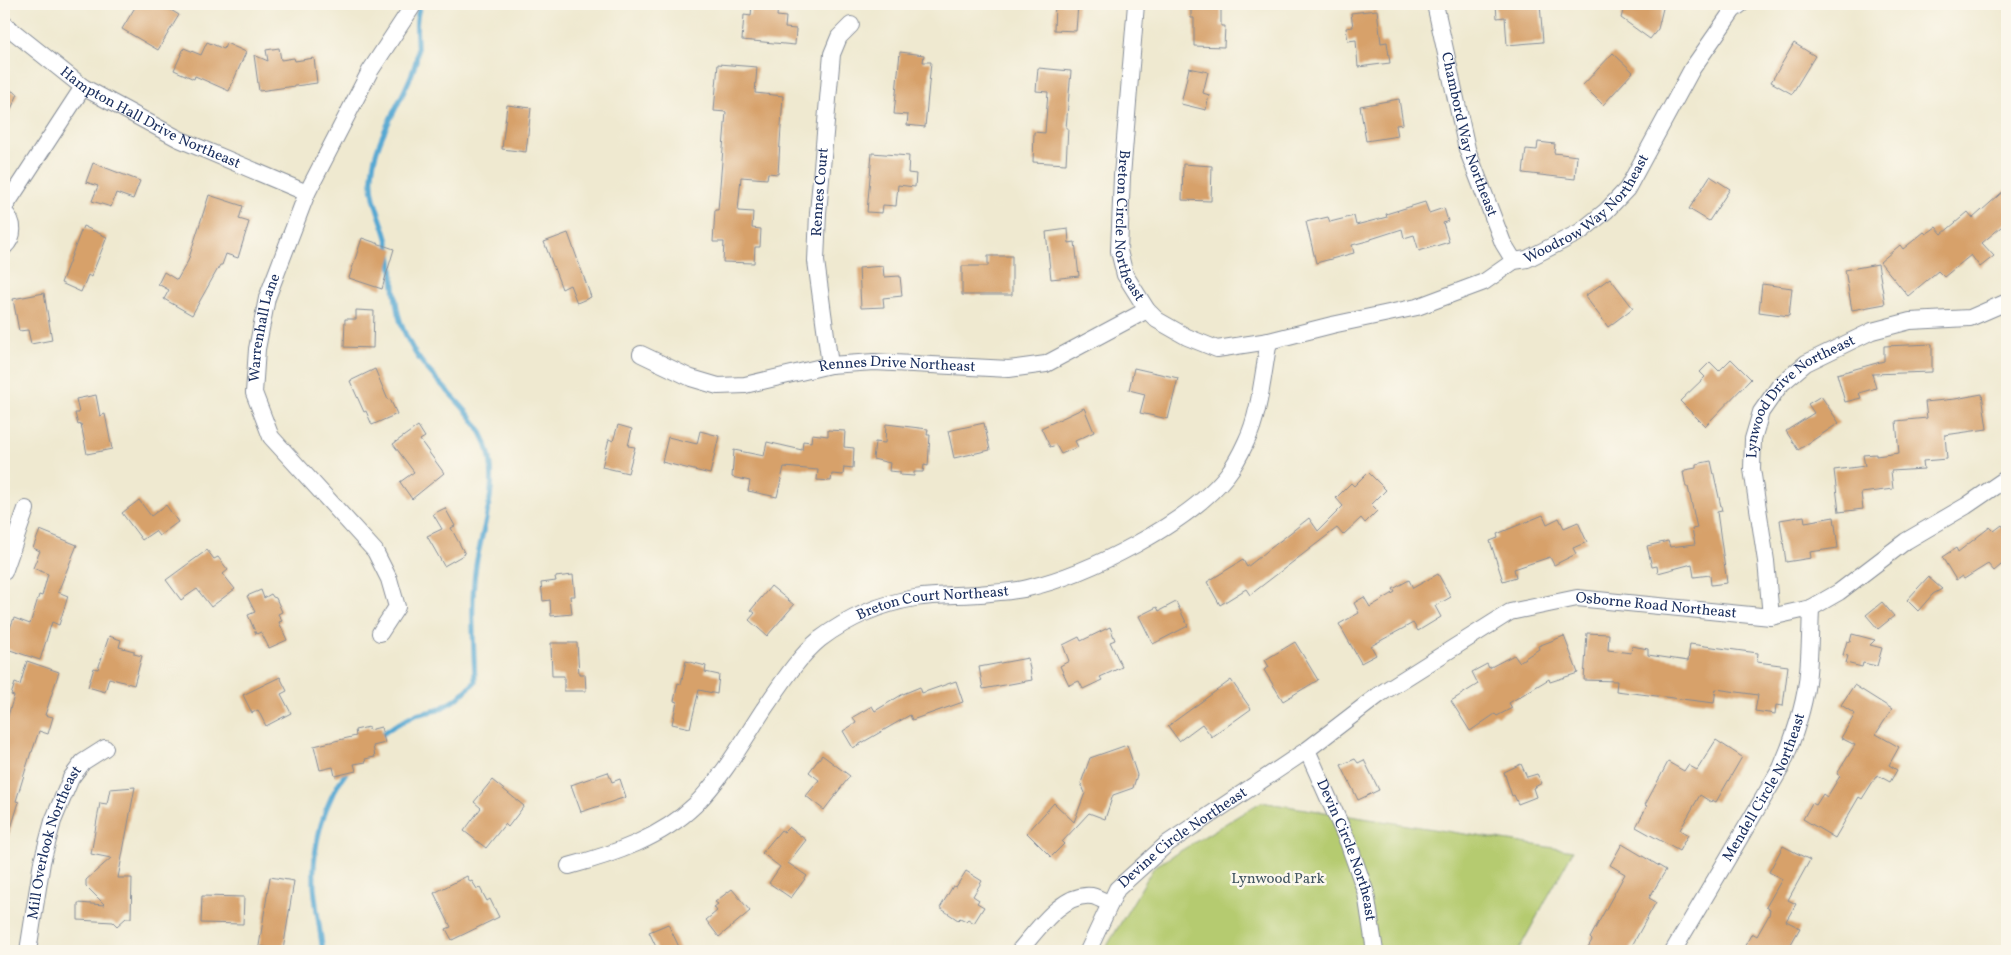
<svg xmlns="http://www.w3.org/2000/svg" width="2011" height="955" font-family="Vollkorn,serif">
<style>
.green{fill:#b5cb70;stroke:#687d67}
.lines{fill:none;stroke-linecap:round;stroke-linejoin:round}
.stream{stroke:#57a8d2;stroke-width:5}
.building{fill:#d7a16b}
.minor-casing{stroke:#858c97;stroke-width:18}
.minor{stroke:#fff;stroke-width:16}
.labels{text-anchor:middle;dominant-baseline:central;stroke-width:5;stroke-linejoin:round;paint-order:stroke}
.street-label{font-size:15px;fill:#1b2f5e;stroke:#fbf7ec}
.park-label{font-size:15px;fill:#425662;stroke:#fbf7ec}
</style>
<rect width="100%" height="100%" fill="#fbf7ec"/>
<filter id="ink" filterUnits="userSpaceOnUse"><feTurbulence type="fractalNoise" baseFrequency=".02" numOctaves="2"/><feDisplacementMap in="SourceGraphic" scale="10" xChannelSelector="R" yChannelSelector="G"/><feConvolveMatrix kernelMatrix="1 2 1 2 8 2 1 2 1" color-interpolation-filters="sRGB"/></filter>
<filter id="wash" filterUnits="userSpaceOnUse"><feTurbulence type="fractalNoise" baseFrequency=".0096" numOctaves="4" result="noise"/><feDisplacementMap in="SourceGraphic" scale="20" xChannelSelector="R" yChannelSelector="G"/><feGaussianBlur stdDeviation="1.12" result="paint"/><feColorMatrix in="noise" values="0 0 0 0 0 0 0 0 0 0 0 0 0 0 0 0 0 1.4 0 .05"/><feComposite in="paint" operator="in"/></filter>
<g filter="url(#wash)">
<rect width="100%" height="100%" fill="#efe9d0"/>
<polygon class="green" points="1261,802 1573,851 1518,951 1104,951 1154,867"/>
<g class="lines">
<g class="stream">
<path d="M377 738 394 726 415 715 438 710 458 698 475 682C474 644 470 603 476 565 482 528 499 488 488 450 478 411 434 385 414 351 407 339 401 326 398 313 393 290 393 265 388 242 383 220 370 199 372 176 374 138 402 103 414 68 422 47 412 29 419 9"/>
<path d="M323 951C320 930 316 908 314 886 312 846 323 802 348 770"/>
</g>
</g>
<g id="blocks">
<g class="building">
<polygon points="137,4 161,4 179,15 158,50 122,29"/>
<polygon points="752,4 778,4 777,16 786,17 785,28 796,29 795,45 742,40 744,15 751,16"/>
<polygon points="1055,4 1078,4 1076,31 1054,30"/>
<polygon points="1191,4 1221,4 1221,26 1225,26 1224,47 1194,46 1194,18 1191,18"/>
<polygon points="1496,4 1540,4 1543,42 1507,45 1505,17 1497,18"/>
<polygon points="1625,4 1664,4 1658,29 1650,39 1621,18"/>
<polygon points="1377,10 1381,43 1387,42 1390,63 1358,67 1356,40 1348,41 1346,28 1353,27 1351,13"/>
<polygon points="207,42 224,49 226,43 246,52 229,91 195,76 194,79 174,70 184,48 201,55"/>
<polygon points="1794,43 1815,56 1792,94 1771,82"/>
<polygon points="279,48 281,60 294,58 295,61 314,58 317,83 259,91 254,55 268,61 266,50"/>
<polygon points="900,52 924,55 923,62 931,62 925,127 907,125 908,115 894,114"/>
<polygon points="1613,53 1633,72 1603,105 1583,85"/>
<polygon points="718,64 757,67 755,93 783,96 778,174 768,173 767,179 741,177 738,211 753,212 752,228 761,229 760,247 755,247 754,263 723,262 724,242 713,242 715,210 718,210 726,112 714,111"/>
<polygon points="1038,68 1071,71 1066,128 1068,128 1066,164 1033,162 1034,132 1045,133 1048,92 1036,91"/>
<polygon points="1189,68 1208,72 1203,93 1209,95 1206,110 1181,104"/>
<polygon points="4,87 18,94 4,124"/>
<polygon points="1399,99 1403,124 1396,125 1398,136 1366,141 1360,106"/>
<polygon points="507,105 531,108 526,152 502,149"/>
<polygon points="1538,142 1555,144 1554,153 1577,156 1575,179 1523,173 1526,149 1537,150"/>
<polygon points="872,153 909,156 908,173 916,174 915,187 898,185 896,206 883,205 882,213 867,212"/>
<polygon points="93,163 140,181 133,199 116,193 111,207 92,201 98,186 86,182"/>
<polygon points="1183,164 1212,166 1211,201 1182,200"/>
<polygon points="1710,176 1730,189 1709,221 1689,209"/>
<polygon points="2007,188 2007,222 1982,243 1994,256 1980,267 1971,255 1944,277 1938,271 1908,296 1880,262 1900,245 1903,249 1924,232 1926,234 1936,227 1942,234 1968,212 1973,218"/>
<polygon points="209,195 243,206 239,219 249,222 238,258 226,254 222,265 220,265 192,315 164,299 169,290 158,284 164,272 177,280 188,261"/>
<polygon points="1425,202 1429,213 1444,208 1448,221 1443,223 1449,242 1419,251 1414,235 1404,238 1402,229 1371,239 1371,240 1352,245 1354,253 1316,263 1306,222 1328,217 1330,222 1354,216 1356,225 1387,217 1386,214"/>
<polygon points="83,226 107,237 91,277 88,275 81,292 61,283"/>
<polygon points="1068,229 1069,243 1075,242 1079,276 1051,279 1046,232"/>
<polygon points="568,233 591,297 577,303 570,285 562,289 544,242"/>
<polygon points="362,238 394,249 382,289 349,278"/>
<polygon points="988,256 1012,256 1012,295 962,295 962,266 988,266"/>
<polygon points="1878,264 1885,304 1852,310 1845,270"/>
<polygon points="883,266 884,277 900,276 902,296 883,298 884,307 861,308 859,268"/>
<polygon points="1610,278 1633,308 1608,327 1585,296"/>
<polygon points="1762,284 1792,288 1789,316 1759,312"/>
<polygon points="44,293 52,340 31,344 28,330 19,331 13,299"/>
<polygon points="356,310 374,311 373,348 344,347 345,319 356,319"/>
<polygon points="1932,344 1932,372 1872,374 1876,388 1859,393 1861,398 1845,402 1837,374 1884,361 1884,346"/>
<polygon points="1731,359 1751,379 1705,426 1680,401 1705,377 1700,372 1710,362 1719,371"/>
<polygon points="1134,368 1178,378 1168,419 1140,413 1145,394 1129,390"/>
<polygon points="375,369 388,400 390,399 397,414 372,425 366,411 364,412 350,381"/>
<polygon points="1982,394 1987,429 1945,435 1947,459 1923,461 1924,469 1891,471 1893,489 1861,493 1863,509 1839,512 1834,470 1865,466 1863,455 1876,454 1876,456 1899,453 1896,421 1927,418 1925,402 1955,399"/>
<polygon points="96,395 100,416 105,414 112,449 87,454 81,424 78,425 75,413 79,413 76,399"/>
<polygon points="1821,396 1839,423 1798,450 1786,431 1814,413 1808,404"/>
<polygon points="1084,408 1094,432 1075,441 1078,447 1061,454 1056,445 1050,447 1041,428"/>
<polygon points="984,423 990,450 954,458 948,431"/>
<polygon points="886,424 928,429 927,435 930,435 928,466 924,465 923,472 914,472 914,476 900,475 900,472 889,471 890,463 873,459 875,442 885,443"/>
<polygon points="618,425 632,429 628,446 635,447 628,473 602,467 609,439 613,441"/>
<polygon points="418,426 425,437 420,440 444,473 412,499 400,482 414,472 393,444"/>
<polygon points="828,430 845,431 844,447 854,448 853,468 844,467 843,475 832,474 831,481 817,480 818,470 784,467 777,497 748,491 750,481 732,477 734,450 764,456 767,442 802,450 803,441 811,442 812,434 828,436"/>
<polygon points="700,431 719,436 710,474 662,462 668,437 697,444"/>
<polygon points="1711,461 1722,511 1717,512 1727,583 1711,585 1710,575 1694,577 1692,564 1658,573 1657,566 1652,567 1647,546 1668,541 1670,547 1695,544 1692,529 1697,528 1688,487 1686,487 1683,472 1685,472 1685,470 1696,468 1696,464"/>
<polygon points="1368,472 1386,490 1371,505 1377,511 1365,523 1361,518 1343,535 1337,528 1250,595 1246,589 1220,605 1207,582 1243,560 1247,567 1309,518 1318,531 1343,506 1336,498 1351,483 1354,486"/>
<polygon points="139,500 151,516 166,505 178,522 159,536 155,531 142,540 122,513"/>
<polygon points="445,508 455,526 451,528 465,554 444,566 427,536 442,529 433,514"/>
<polygon points="1543,515 1547,524 1559,518 1564,528 1578,522 1587,542 1573,548 1576,554 1554,565 1550,557 1514,569 1516,577 1503,581 1490,541 1498,538 1497,534"/>
<polygon points="1804,516 1805,522 1834,517 1838,548 1810,552 1811,558 1786,562 1780,520"/>
<polygon points="2002,525 2007,532 2007,560 1994,571 1988,564 1964,579 1962,576 1956,580 1942,557 1956,548 1958,552 1990,527 1994,531"/>
<polygon points="40,530 77,545 58,592 68,596 59,625 52,622 40,660 4,648 4,643 14,618 30,624 39,595 42,596 48,574 33,568 40,551 33,548"/>
<polygon points="207,550 214,559 218,557 228,570 223,574 235,589 211,607 197,589 181,600 166,580"/>
<polygon points="1438,574 1451,597 1435,606 1441,617 1418,631 1413,623 1371,646 1376,655 1361,663 1339,624 1359,613 1354,603 1364,597 1370,607 1395,592 1393,589 1409,580 1413,588"/>
<polygon points="573,575 575,596 570,596 572,614 551,616 550,600 543,601 541,583 556,581 555,577"/>
<polygon points="1928,577 1942,589 1933,594 1918,611 1907,600"/>
<polygon points="771,586 794,605 767,636 749,620 755,613 751,610"/>
<polygon points="261,590 264,598 271,594 273,597 276,598 282,612 278,614 282,621 279,622 287,640 269,648 261,632 256,634 248,615 255,612 247,596"/>
<polygon points="1176,602 1188,626 1153,644 1139,616 1157,607 1159,611"/>
<polygon points="1882,602 1894,616 1878,629 1866,615"/>
<polygon points="1110,627 1115,640 1110,642 1122,667 1100,677 1102,680 1083,689 1079,681 1069,685 1060,666 1069,661 1063,645 1079,637 1081,641"/>
<polygon points="1587,633 1609,634 1608,650 1631,653 1632,646 1648,649 1648,655 1688,661 1690,644 1758,653 1757,662 1788,666 1783,706 1776,705 1775,714 1755,711 1758,695 1716,689 1714,703 1616,691 1617,681 1584,680"/>
<polygon points="1852,634 1875,640 1870,645 1882,648 1877,666 1863,663 1862,667 1846,663 1848,656 1843,655 1847,641 1850,642"/>
<polygon points="109,636 121,640 119,647 134,651 134,654 142,656 134,685 109,678 105,692 88,687 94,668 98,669"/>
<polygon points="1564,636 1578,673 1550,682 1549,679 1509,703 1512,708 1497,716 1495,714 1470,731 1451,701 1478,684 1472,672 1487,664 1489,668 1514,655 1519,662 1539,649 1538,646"/>
<polygon points="1295,642 1318,680 1283,701 1264,670 1269,667 1265,660"/>
<polygon points="551,643 577,643 579,674 585,674 586,691 564,691 564,676 552,676"/>
<polygon points="1028,658 1032,680 983,689 979,667"/>
<polygon points="27,661 59,672 45,715 53,717 48,734 39,731 32,752 31,752 16,801 19,802 7,841 4,840 4,729 14,696 11,695 15,683 20,685"/>
<polygon points="686,661 706,666 705,672 719,675 717,694 699,690 690,728 672,724 677,702 674,701 678,683 681,684"/>
<polygon points="280,677 287,691 281,694 291,713 266,726 258,710 252,713 243,695"/>
<polygon points="1231,680 1251,709 1212,737 1202,724 1179,741 1168,726"/>
<polygon points="956,681 963,702 912,720 910,715 853,748 843,731 856,723 853,717 872,706 875,711 903,694 920,687 922,693"/>
<polygon points="1854,685 1892,709 1876,734 1899,747 1889,765 1897,770 1890,782 1877,775 1862,799 1859,797 1835,838 1803,819 1812,803 1816,805 1823,794 1827,797 1840,776 1837,774 1855,745 1841,738 1855,714 1841,705"/>
<polygon points="369,727 369,730 381,727 385,743 373,746 375,757 365,759 366,762 354,764 356,771 335,776 333,767 320,770 314,746 356,736 355,730"/>
<polygon points="1716,740 1742,757 1716,802 1712,800 1711,802 1700,795 1680,830 1688,835 1679,851 1636,827 1647,806 1645,805 1668,762 1684,771 1688,765 1697,770"/>
<polygon points="1127,745 1137,775 1133,788 1113,795 1105,819 1089,813 1062,842 1064,844 1051,857 1027,833 1054,803 1074,822 1085,793 1081,783 1090,758"/>
<polygon points="822,755 850,776 824,810 806,796 819,780 809,772"/>
<polygon points="1355,759 1358,763 1364,760 1379,790 1358,800 1341,765"/>
<polygon points="1521,764 1527,777 1537,774 1542,783 1533,788 1536,797 1518,804 1514,795 1512,796 1504,772"/>
<polygon points="608,772 612,782 620,779 626,797 581,812 571,785"/>
<polygon points="492,780 524,806 508,827 505,824 486,848 464,831 481,808 474,802"/>
<polygon points="135,787 118,878 132,878 131,918 126,918 117,926 113,922 78,920 78,903 105,905 86,886 86,880 111,858 91,854 100,803 107,804 110,789"/>
<polygon points="789,827 806,840 788,863 807,876 791,898 769,883 780,867 762,853 781,830 784,832"/>
<polygon points="1622,844 1666,870 1649,898 1656,902 1629,951 1586,951 1592,940 1590,938 1625,874 1610,865"/>
<polygon points="1783,846 1810,860 1788,900 1796,904 1786,921 1800,928 1787,951 1742,951 1752,933 1757,936 1769,915 1770,909 1766,907 1782,879 1769,872"/>
<polygon points="966,871 982,881 973,896 979,900 977,903 984,907 974,923 968,919 966,921 960,918 958,920 940,908 953,886 956,887"/>
<polygon points="467,876 470,882 472,881 477,889 480,888 487,901 490,899 499,917 452,940 446,929 451,927 434,893"/>
<polygon points="270,877 294,881 283,950 259,946"/>
<polygon points="732,889 750,911 719,937 706,920 717,911 714,907 718,904 715,902"/>
<polygon points="202,896 244,897 243,924 201,923"/>
<polygon points="668,924 681,951 658,951 649,932"/>
</g>
</g>
</g>
<g filter="url(#ink)">
<use href="#blocks" fill-opacity="0" stroke="#858c97" stroke-width="1"/>
<g class="lines">
<defs>
<g id="minor">
<path id="s1" d="M1136 4 1122 176 1119 251 1125 275 1147 310 1157 320 1187 337 1217 349 1269 341 1332 325 1417 307 1484 282 1514 261 1527 259 1580 232 1606 211 1627 189 1692 69 1733 10 1741 4"/>
<path id="s2" d="M1435 4 1467 149 1503 243 1514 261"/>
<path id="s3" d="M4 24 83 87 179 139 307 193"/>
<polyline points="4,208 83,87"/>
<path d="M4 212C15 222 15 237 4 247"/>
<path id="s4" d="M641 354 691 378 718 386 745 385 830 365 874 362 1009 369 1046 364 1147 310"/>
<path id="s5" d="M830 365 816 261 818 213 832 54 839 37 851 25"/>
<polyline points="4,572 26,509"/>
<path id="s6" d="M1771 617 1766 561 1752 469 1753 439 1761 412 1780 385 1806 363 1872 331 1910 321 1970 318 2007 302"/>
<path id="s7" d="M380 633 397 607 389 579 375 551 271 437 254 393 257 349 267 298 307 193 370 71 414 4"/>
<path id="s8" d="M1307 750 1348 842 1366 893 1375 951"/>
<path id="s9" d="M569 866C614 854 661 838 695 805 723 777 743 741 764 709 780 686 798 657 820 639 848 618 880 604 915 598 940 594 965 596 990 593 1003 592 1016 591 1028 588 1088 574 1188 524 1227 475 1234 466 1241 453 1246 442 1260 414 1263 372 1269 341"/>
<path id="s10" d="M28 951 42 862 53 821 71 778 83 762 105 748"/>
<path d="M1019 951C1036 932 1062 892 1092 896 1097 897 1104 901 1110 904"/>
<path id="s11" d="M1088 951 1117 889 1168 843 1307 750 1380 694 1510 612 1577 598 1771 617 1811 608 1839 592 1906 541 1966 506 2007 478"/>
<path id="s12" d="M1673 951 1781 768C1793 740 1803 712 1807 682 1810 658 1810 632 1811 608"/>
</g>
</defs>
<use href="#minor" class="minor-casing"/>
<use href="#minor" class="minor"/>
</g>
</g>
<g class="labels">
<g class="street-label">
<text stroke="none"><textPath href="#s3" startOffset="175">Hampton Hall Drive Northeast</textPath></text>
<text stroke="none"><textPath href="#s2" startOffset="135">Chambord Way Northeast</textPath></text>
<text stroke="none"><textPath href="#s5" startOffset="174">Rennes Court</textPath></text>
<text stroke="none"><textPath href="#s1" startOffset="800">Woodrow Way Northeast</textPath></text>
<text stroke="none"><textPath href="#s1" startOffset="224">Breton Circle Northeast</textPath></text>
<text stroke="none"><textPath href="#s7" startOffset="359">Warrenhall Lane</textPath></text>
<text stroke="none"><textPath href="#s4" startOffset="265">Rennes Drive Northeast</textPath></text>
<text stroke="none"><textPath href="#s6" startOffset="244">Lynwood Drive Northeast</textPath></text>
<text stroke="none"><textPath href="#s9" startOffset="471">Breton Court Northeast</textPath></text>
<text stroke="none"><textPath href="#s11" startOffset="698">Osborne Road Northeast</textPath></text>
<text stroke="none"><textPath href="#s12" startOffset="188">Mendell Circle Northeast</textPath></text>
<text stroke="none"><textPath href="#s11" startOffset="152">Devine Circle Northeast</textPath></text>
<text stroke="none"><textPath href="#s10" startOffset="112">Mill Overlook Northeast</textPath></text>
<text stroke="none"><textPath href="#s8" startOffset="108">Devin Circle Northeast</textPath></text>
</g>
<g class="park-label">
<text x="1278" y="879">Lynwood Park</text>
</g>
</g>
<rect width="2011" height="955" fill="none" stroke="#fbf7ec" stroke-width="20"/>
</svg>
